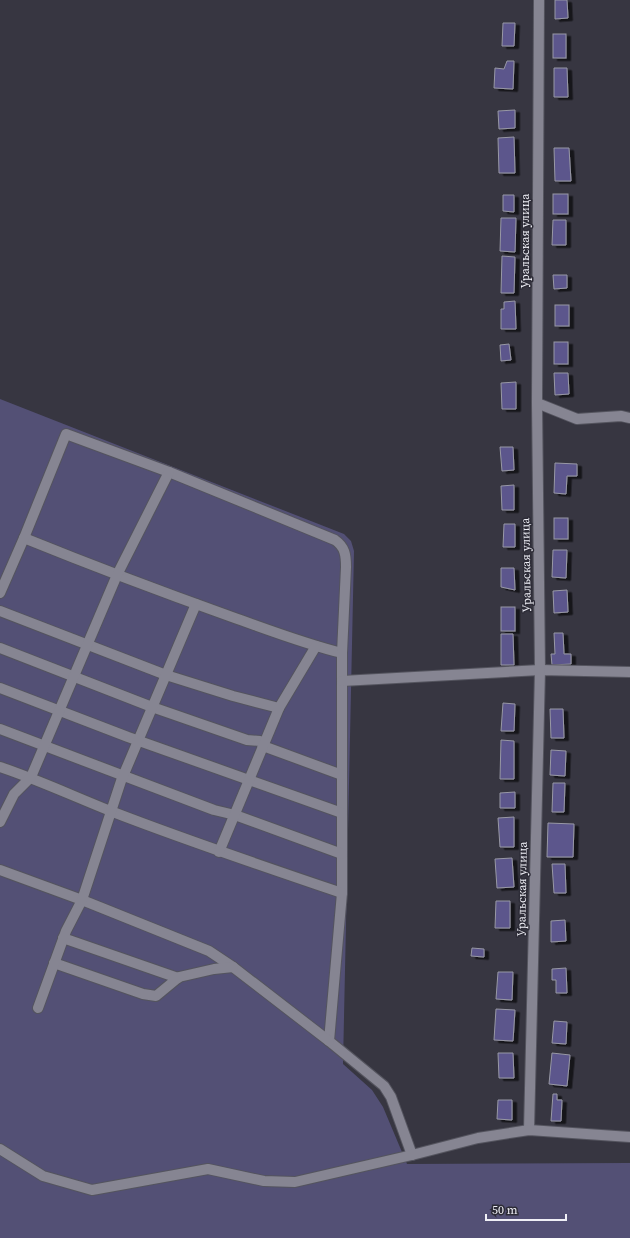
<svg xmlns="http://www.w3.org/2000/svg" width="630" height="1238" font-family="'Source Serif 4',serif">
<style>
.green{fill:#535075}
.building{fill:#5b568c;stroke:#9898a5;filter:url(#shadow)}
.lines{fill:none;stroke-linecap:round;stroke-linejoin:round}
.minor-casing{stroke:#54545e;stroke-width:12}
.minor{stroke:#868592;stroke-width:10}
.labels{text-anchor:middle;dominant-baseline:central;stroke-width:3;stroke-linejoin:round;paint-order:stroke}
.street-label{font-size:12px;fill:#efeff6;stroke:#2d2c37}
</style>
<defs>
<filter id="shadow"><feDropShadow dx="4.5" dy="2.5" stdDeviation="0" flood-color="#0009"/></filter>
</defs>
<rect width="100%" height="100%" fill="#373641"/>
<polygon class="green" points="0,399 344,534 351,541 354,551 343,1064 372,1090 383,1107 407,1164 630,1163 630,1238 0,1238"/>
<g class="building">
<polygon points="555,0 567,0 568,18 555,19"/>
<polygon points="503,23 515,23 514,46 502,46"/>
<rect x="553" y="34" width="13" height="24"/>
<polygon points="507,61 514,61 513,89 494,88 495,68 504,69"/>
<polygon points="554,68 567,68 568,97 554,97"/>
<polygon points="515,110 515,128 499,129 498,111"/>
<polygon points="514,137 515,173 499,173 498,138"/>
<polygon points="554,148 569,148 571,181 555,181"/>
<rect x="553" y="194" width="15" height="20"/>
<polygon points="503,195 514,195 514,212 503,211"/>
<polygon points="501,218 516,218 515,252 500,251"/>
<polygon points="553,220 566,220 566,245 552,245"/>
<polygon points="502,256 515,257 514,293 501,293"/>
<polygon points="553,275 567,275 567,288 554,289"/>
<polygon points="515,301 516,329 501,329 501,309 504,309 504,302"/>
<rect x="555" y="305" width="14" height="21"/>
<rect x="554" y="342" width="14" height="22"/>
<polygon points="509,344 511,360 501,361 500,345"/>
<polygon points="554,373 568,373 569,394 555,395"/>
<polygon points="516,382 516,409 502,409 501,383"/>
<polygon points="500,447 513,447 514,470 502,471"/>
<polygon points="555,463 577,464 577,476 567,476 566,494 554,493"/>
<polygon points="514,485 514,510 502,510 501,486"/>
<rect x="554" y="518" width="14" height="21"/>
<polygon points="504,524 515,524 515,547 503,547"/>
<polygon points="553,550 567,550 566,578 552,577"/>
<polygon points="501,568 514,568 515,590 501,587"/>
<polygon points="567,590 568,612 554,613 553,591"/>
<rect x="501" y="607" width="14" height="24"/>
<polygon points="554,633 563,633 564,654 571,654 571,664 552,665 551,654 555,654"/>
<polygon points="501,634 513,634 514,665 501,665"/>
<polygon points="503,703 515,704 514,731 501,731"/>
<polygon points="550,709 563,709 564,738 551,738"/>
<polygon points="501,740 514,741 514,779 500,779"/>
<polygon points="551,750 566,751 565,776 550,775"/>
<polygon points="553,783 565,783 564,812 552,812"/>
<polygon points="515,792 515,808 500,808 500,793"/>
<polygon points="514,817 514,847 500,847 498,818"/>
<polygon points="548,823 574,824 573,857 547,857"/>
<polygon points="512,858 514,887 497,888 495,859"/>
<polygon points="552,864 565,864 566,893 554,893"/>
<polygon points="496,901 510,901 510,928 495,928"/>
<polygon points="565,920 566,941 551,942 551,921"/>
<polygon points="472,948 484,949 484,957 471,956"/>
<polygon points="566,968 567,993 556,993 556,980 552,980 552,969"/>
<polygon points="498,972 513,972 512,1000 496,999"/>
<polygon points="496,1009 515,1010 513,1041 494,1040"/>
<polygon points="554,1021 567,1022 566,1044 552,1043"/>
<polygon points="498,1053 513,1053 514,1078 499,1078"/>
<polygon points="552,1053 570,1055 567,1086 549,1084"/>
<polygon points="553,1094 557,1094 557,1100 562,1100 561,1121 551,1121"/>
<polygon points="498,1100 512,1100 512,1120 497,1119"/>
</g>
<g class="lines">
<defs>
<g id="minor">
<polyline points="537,403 577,419 621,416 630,418"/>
<path d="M24 538C93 566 162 592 232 617 269 630 305 644 342 653"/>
<path d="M0 593 24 538 66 434 169 472 335 540C345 547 346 555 346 567L342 653V893L329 1041 384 1086 391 1097 412 1155"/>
<polyline points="0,611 166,675 233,696 279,708"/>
<polyline points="0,648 152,707 247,740 260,741 263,746 342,775"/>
<polyline points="342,681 540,670 630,672"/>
<polyline points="0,688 128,737 342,813"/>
<polyline points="0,729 214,810 235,815 342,854"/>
<path d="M0 767C39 780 75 797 113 812 188 841 265 867 342 893"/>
<polyline points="0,822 14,794 31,777 117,575 169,472"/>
<polyline points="219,852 279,708 316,646"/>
<polyline points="0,870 82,900 209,951 233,967 329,1041"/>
<polyline points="63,938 178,978"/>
<polyline points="54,963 143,994 156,996 179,977 214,969 233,967"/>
<polyline points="38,1008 66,931 82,900 121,781 196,604"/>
<polyline points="529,1130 540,670 537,403 539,0"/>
<polyline points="0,1149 43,1176 92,1190 208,1169 264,1181 295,1182 412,1155 478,1138 529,1130 630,1137"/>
</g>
</defs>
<use href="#minor" class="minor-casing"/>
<use href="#minor" class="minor"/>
</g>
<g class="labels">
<g class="street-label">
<text transform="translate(525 241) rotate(-90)">Уральская улица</text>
<text transform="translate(526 565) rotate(-91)">Уральская улица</text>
<text transform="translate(522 889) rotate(-89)">Уральская улица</text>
</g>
</g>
<path d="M486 1214v6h80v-6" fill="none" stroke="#efeff6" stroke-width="2"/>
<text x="492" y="1214" font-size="12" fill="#efeff6" stroke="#2d2c37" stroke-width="3" paint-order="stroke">50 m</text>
</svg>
